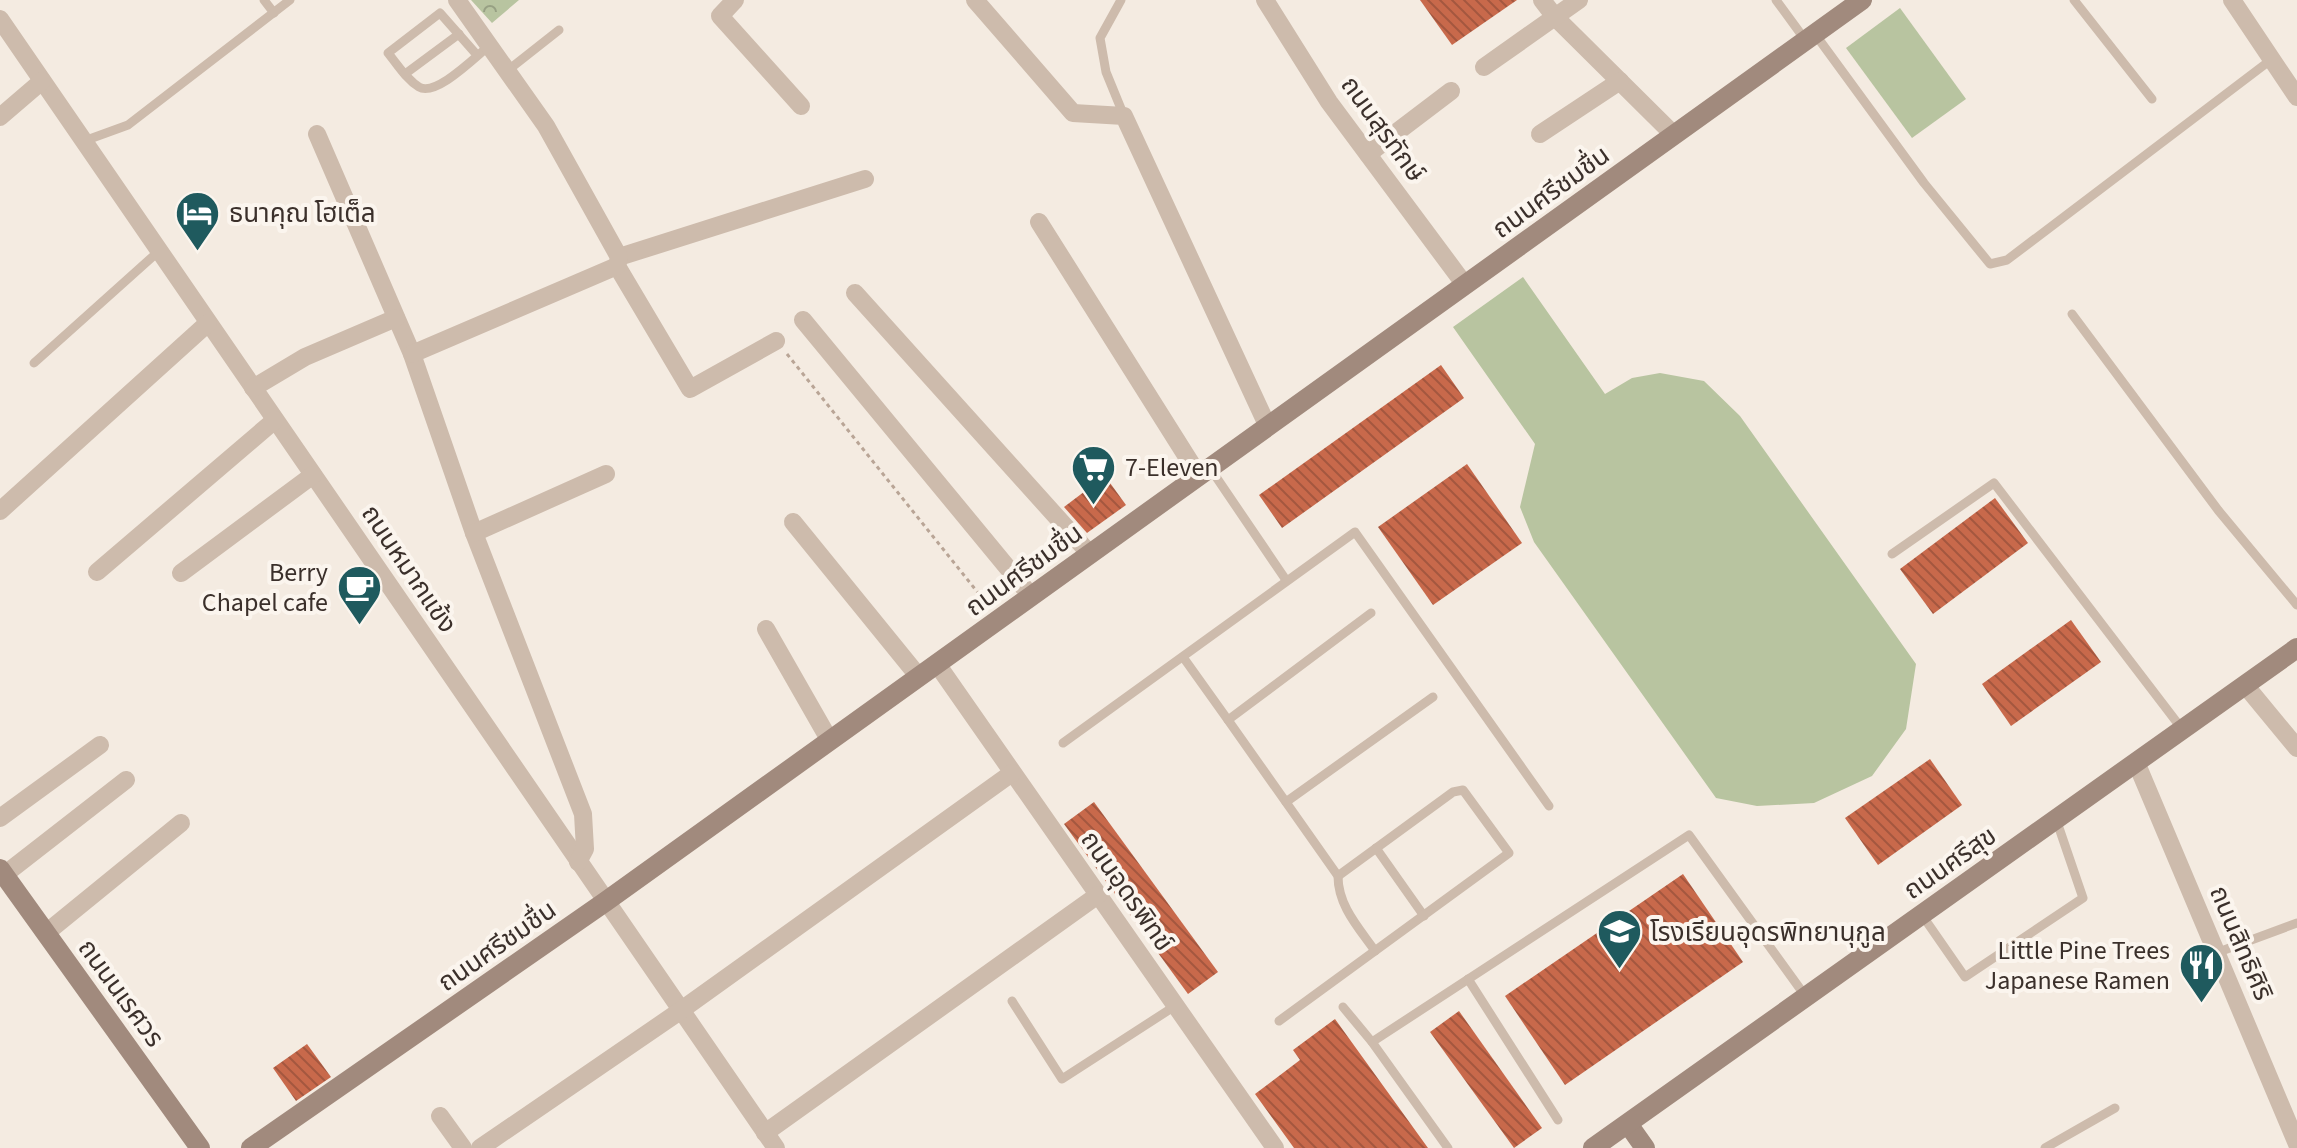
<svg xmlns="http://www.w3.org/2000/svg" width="2297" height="1148" font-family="'Source Sans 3','Noto Sans Thai',sans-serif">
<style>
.forest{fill:url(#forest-crowns)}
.green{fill:#b8c4a0}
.building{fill:url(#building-back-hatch)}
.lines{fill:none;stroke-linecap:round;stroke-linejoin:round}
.path{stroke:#b9a596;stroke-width:3;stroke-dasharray:4 4;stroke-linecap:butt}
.lane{stroke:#cdbbac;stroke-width:9}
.street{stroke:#cdbbac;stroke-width:18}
.secondary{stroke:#a18a7d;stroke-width:20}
.labels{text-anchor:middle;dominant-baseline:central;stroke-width:8;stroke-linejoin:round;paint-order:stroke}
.street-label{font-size:26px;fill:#3b302b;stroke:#fbf5ee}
.poi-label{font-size:26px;fill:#3b302b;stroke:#fbf5ee;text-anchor:start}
</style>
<defs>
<pattern id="forest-crowns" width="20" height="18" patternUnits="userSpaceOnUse" patternTransform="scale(2)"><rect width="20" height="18" fill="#b8c4a0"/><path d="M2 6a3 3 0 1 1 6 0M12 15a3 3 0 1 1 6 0" fill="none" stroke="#97a083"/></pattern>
<pattern id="building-back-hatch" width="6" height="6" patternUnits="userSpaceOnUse" patternTransform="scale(2)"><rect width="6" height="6" fill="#c8694b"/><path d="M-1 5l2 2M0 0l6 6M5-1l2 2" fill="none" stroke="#a4573f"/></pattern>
</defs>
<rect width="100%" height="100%" fill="#f4ebe1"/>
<polygon class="forest" points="471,0 519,0 492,23"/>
<g class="green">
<polygon points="1900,8 1966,99 1912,138 1846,48"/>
<polygon points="1523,277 1605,394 1632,378 1660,373 1704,381 1740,416 1916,664 1906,729 1872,776 1814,803 1757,806 1716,798 1534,542 1520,507 1535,444 1453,327"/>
</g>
<g class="building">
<polygon points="1420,0 1517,0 1452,45"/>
<polygon points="1441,365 1464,398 1282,528 1259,495"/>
<polygon points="1467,464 1522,543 1433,605 1378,527"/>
<polygon points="1105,476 1126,505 1087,533 1064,507"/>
<polygon points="1995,498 2028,543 1933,614 1900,569"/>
<polygon points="2071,620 2101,662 2011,726 1982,684"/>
<polygon points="1930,759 1962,805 1878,865 1845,818"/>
<polygon points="1094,802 1218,972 1188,994 1064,824"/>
<polygon points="1683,874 1743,962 1565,1085 1505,996"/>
<polygon points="1459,1011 1542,1128 1514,1148 1430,1032"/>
<polygon points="1335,1019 1428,1148 1294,1148 1255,1094 1300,1060 1293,1050"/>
<polygon points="307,1044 331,1077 296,1101 273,1068"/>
</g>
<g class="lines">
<polyline class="path" points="787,354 987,604"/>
<g class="lane">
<polyline points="264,0 274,13"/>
<polyline points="1121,0 1100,38 1106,72 1124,116"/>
<polyline points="1776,0 1806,41"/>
<polyline points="2074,0 2152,99"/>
<polyline points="1815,34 1924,183 1990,264 2007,260 2272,59"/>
<path d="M477 55 440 13 388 53C397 64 406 79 419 87 436 97 475 57 489 46"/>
<polyline points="507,71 559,30"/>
<polyline points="405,74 459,34"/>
<polyline points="84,141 128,125 290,0"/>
<polyline points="2072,314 2218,510 2297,605"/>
<polyline points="34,363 159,251"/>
<polyline points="1210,468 1286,580"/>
<polyline points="1892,554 1994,483 2182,729"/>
<polyline points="1183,657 1228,720 1371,613"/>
<path d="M1228 720 1338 876C1338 906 1359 928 1375 951"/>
<polyline points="1063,743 1355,532 1549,806"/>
<polyline points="1286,802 1433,697"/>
<polyline points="1376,848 1424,916"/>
<polyline points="1922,915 1965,977 2083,898 2056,819"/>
<polyline points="2216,953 2297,923"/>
<polyline points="1468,979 1558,1120"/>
<polyline points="1012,1001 1062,1079 1175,1006"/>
<polyline points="1343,1007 1372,1042"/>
<polyline points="1279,1021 1509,853 1463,790 1453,792 1338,876"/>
<polyline points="1448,1148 1372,1042 1689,835 1806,997"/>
<polyline points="2045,1148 2115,1108"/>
</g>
<g class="street">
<polyline points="735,0 720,16 801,106"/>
<polyline points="975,0 1073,113 1124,116 1268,427"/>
<polyline points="1265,0 1329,102 1465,285"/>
<polyline points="1542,0 1555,17 1674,135"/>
<polyline points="2232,0 2297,97"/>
<polyline points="0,19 776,1148"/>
<polyline points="1484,67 1579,0"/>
<polyline points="0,117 42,81"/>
<polyline points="317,134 412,354 474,533 583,814 585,849 578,862"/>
<polyline points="1540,134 1620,81"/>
<polyline points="1368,154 1451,91"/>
<polyline points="1039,222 1199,476"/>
<polyline points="619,257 865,179"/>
<polyline points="617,266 690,389 776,341"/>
<polyline points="855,293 1090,554"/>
<polyline points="803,320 1031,596"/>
<polyline points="412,354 617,266 619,257 546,126 457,0"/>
<polyline points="253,388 305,357 396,318"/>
<polyline points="0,511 208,323"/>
<polyline points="793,522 919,677"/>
<polyline points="474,533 606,474"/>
<polyline points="97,572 275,420"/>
<polyline points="181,573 313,475"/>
<polyline points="766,629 830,741"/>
<polyline points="937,664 1275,1148"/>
<polyline points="2245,685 2297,748"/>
<polyline points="2136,762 2297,1144"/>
<polyline points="0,818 100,745"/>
<polyline points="4,875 126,780"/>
<polyline points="46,933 181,823"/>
<polyline points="440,1116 463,1148"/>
<polyline points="765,1133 1098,895"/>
<polyline points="480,1148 680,1011 1012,773"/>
</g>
<g class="secondary">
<polyline points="0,869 200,1148"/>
<polyline points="1628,1124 1645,1148"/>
<polyline points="251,1148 605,902 1862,0"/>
<polyline points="1593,1148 2297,648"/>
</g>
</g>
<defs>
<symbol id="hotel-pin" viewBox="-11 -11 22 30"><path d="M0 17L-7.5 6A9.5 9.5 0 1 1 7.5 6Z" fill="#1f5a5e" stroke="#fbf5ee"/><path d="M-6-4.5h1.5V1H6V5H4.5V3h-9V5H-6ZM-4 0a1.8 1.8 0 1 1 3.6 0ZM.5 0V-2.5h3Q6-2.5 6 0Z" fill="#fff"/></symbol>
<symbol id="supermarket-pin" viewBox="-11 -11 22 30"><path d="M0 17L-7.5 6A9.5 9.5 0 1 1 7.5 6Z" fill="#1f5a5e" stroke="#fbf5ee"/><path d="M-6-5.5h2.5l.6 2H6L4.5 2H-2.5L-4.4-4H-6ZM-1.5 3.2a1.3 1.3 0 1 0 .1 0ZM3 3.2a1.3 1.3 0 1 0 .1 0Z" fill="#fff"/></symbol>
<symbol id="cafe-pin" viewBox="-11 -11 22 30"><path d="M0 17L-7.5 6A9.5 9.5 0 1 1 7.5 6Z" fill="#1f5a5e" stroke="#fbf5ee"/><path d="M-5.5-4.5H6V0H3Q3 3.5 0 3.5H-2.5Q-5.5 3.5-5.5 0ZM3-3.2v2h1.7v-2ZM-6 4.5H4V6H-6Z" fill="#fff"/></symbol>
<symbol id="school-pin" viewBox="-11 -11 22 30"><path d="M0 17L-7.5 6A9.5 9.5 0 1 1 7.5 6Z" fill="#1f5a5e" stroke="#fbf5ee"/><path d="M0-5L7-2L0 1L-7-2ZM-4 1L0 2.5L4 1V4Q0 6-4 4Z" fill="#fff"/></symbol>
<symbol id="restaurant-pin" viewBox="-11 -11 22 30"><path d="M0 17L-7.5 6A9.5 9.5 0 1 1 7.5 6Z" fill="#1f5a5e" stroke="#fbf5ee"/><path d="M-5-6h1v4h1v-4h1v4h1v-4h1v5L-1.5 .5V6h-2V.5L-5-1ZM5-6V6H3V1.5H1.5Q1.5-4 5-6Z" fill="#fff"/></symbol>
</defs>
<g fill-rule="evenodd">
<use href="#hotel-pin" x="172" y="188" width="51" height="69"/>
<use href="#supermarket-pin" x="1068" y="442" width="51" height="69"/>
<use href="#cafe-pin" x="334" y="562" width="51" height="69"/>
<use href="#school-pin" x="1594" y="906" width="51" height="69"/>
<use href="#restaurant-pin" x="2176" y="940" width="51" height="69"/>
</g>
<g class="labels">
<g class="street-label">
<text transform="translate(1383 129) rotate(54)">ถนนสุรทักษ์</text>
<text transform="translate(1551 192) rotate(-36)">ถนนศรีชมชื่น</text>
<text transform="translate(409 569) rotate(56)">ถนนหมากแข้ง</text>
<text transform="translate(1024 570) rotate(-36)">ถนนศรีชมชื่น</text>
<text transform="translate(1950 863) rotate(-35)">ถนนศรีสุข</text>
<text transform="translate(1127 891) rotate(55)">ถนนอุดรพิทข์</text>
<text transform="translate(2241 943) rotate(67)">ถนนสิทธิศิริ</text>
<text transform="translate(497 946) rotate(-35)">ถนนศรีชมชื่น</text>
<text transform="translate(121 993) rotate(54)">ถนนนเรศวร</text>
</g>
<g class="poi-label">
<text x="229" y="213">ธนาคุณ โฮเต็ล</text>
<text x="1125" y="467">7-Eleven</text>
<text x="328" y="572" text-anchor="end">Berry<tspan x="328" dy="30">Chapel cafe</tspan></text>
<text x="1650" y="932">โรงเรียนอุดรพิทยานุกูล</text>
<text x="2170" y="950" text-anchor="end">Little Pine Trees<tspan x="2170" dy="30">Japanese Ramen</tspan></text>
</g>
</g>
</svg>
